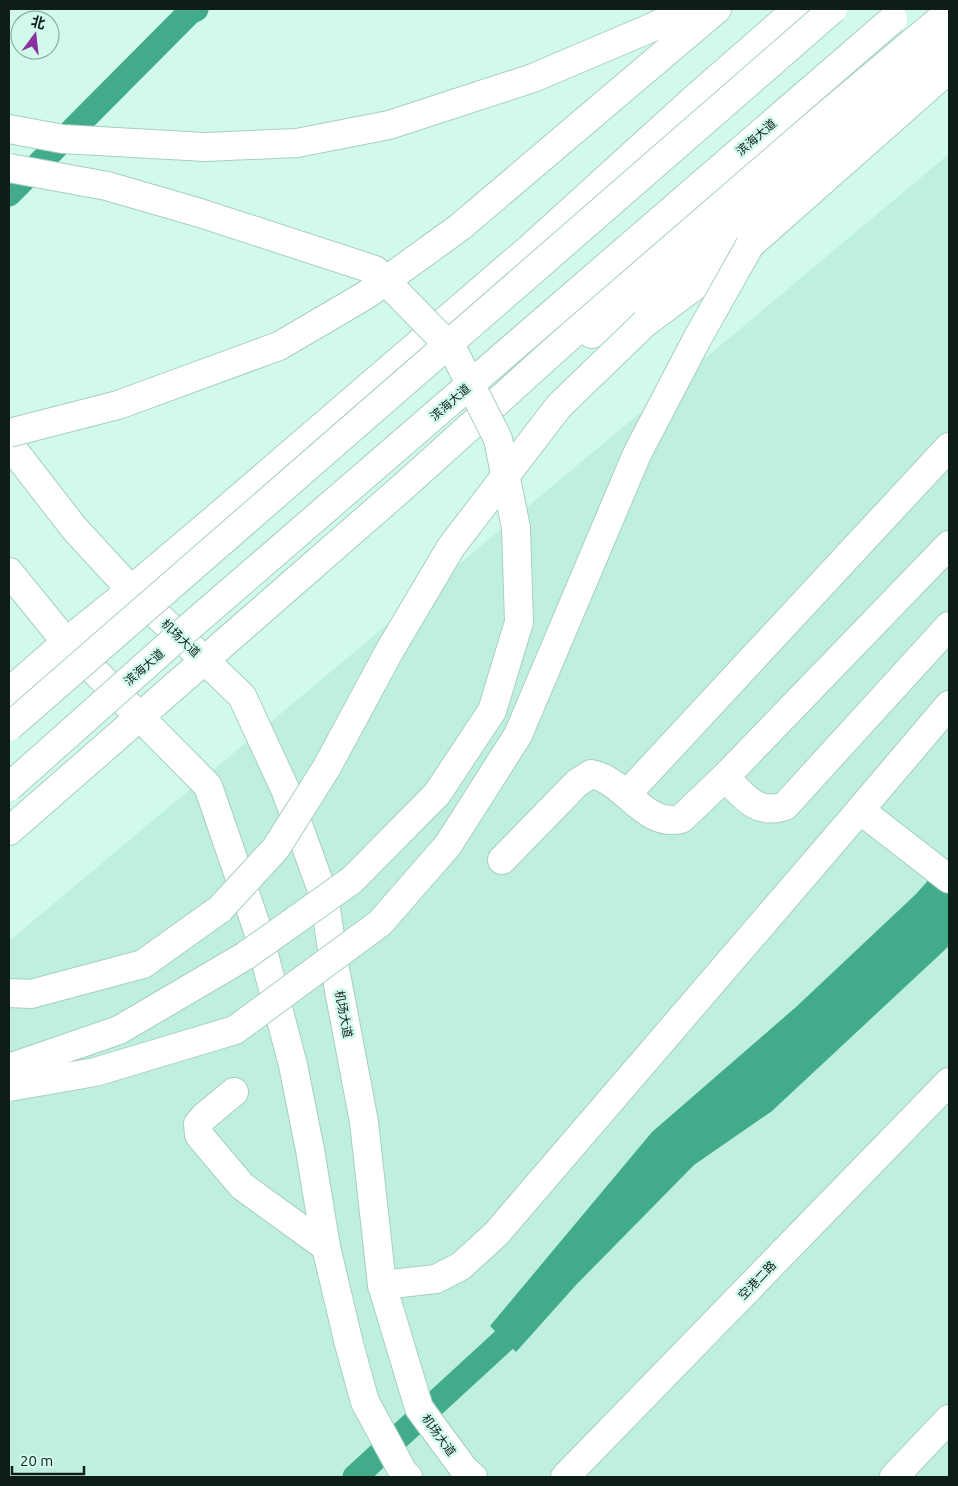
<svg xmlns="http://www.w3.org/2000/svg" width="958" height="1486" font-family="Ubuntu,'Noto Sans SC',sans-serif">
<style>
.built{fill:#bef0dd}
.water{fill:#42ab8b}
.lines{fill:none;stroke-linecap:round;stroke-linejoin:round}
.canal{stroke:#42ab8b;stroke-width:25}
.minor-casing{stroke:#a7cfc0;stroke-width:30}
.major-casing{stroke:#a7cfc0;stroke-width:30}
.highway-casing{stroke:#a7cfc0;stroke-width:30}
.minor{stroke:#fff;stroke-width:28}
.major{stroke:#fff;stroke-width:28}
.highway{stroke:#fff;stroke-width:28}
.highway-bridge-casing{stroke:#a7cfc0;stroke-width:30;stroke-linecap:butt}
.highway-bridge{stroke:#fff;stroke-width:28}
.labels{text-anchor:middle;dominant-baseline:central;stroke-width:5;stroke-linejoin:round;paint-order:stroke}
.street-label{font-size:12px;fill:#0e1d18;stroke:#d1faea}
</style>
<rect width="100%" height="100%" fill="#d1faea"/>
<polygon class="built" points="949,154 949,1477 9,1477 9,941"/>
<polygon class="water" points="949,857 949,946 772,1111 694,1165 576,1285 516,1352 490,1326 652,1132 796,1007 916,894"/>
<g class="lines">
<g class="canal">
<polyline points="9,194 190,12 196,9"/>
<polyline points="355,1477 516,1329"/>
</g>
<defs>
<g id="minor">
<path d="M949 545 725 777C743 795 756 816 785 806L949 626"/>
<polyline points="949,705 860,810 949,879"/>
<polyline points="627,794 949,447"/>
<path d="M502 860 577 783 591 774C625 780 644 828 681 819L725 777"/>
<polyline points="234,1092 204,1117 198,1124 199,1135 242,1186 326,1247"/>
<polyline points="382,1285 436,1279 461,1266 496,1234 860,810"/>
</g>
<g id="major">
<polyline points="592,334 653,294 758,203"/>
<polyline points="9,444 74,528 131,590 242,696 285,789 324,896 335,969 364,1122 382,1285 419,1408 464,1469 473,1477"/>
<polyline points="9,572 66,642 208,786 257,928 293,1065 310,1150 326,1247 349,1344 365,1402 403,1472 408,1477"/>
<polyline points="9,692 66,642 131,590 216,518 530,248 694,99 797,9"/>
<polyline points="9,831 404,486 662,253 949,12"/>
<polyline points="565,1477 949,1082"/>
<polyline points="894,1477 949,1419"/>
</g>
<g id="highway">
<polyline points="9,129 63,139 205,147 297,143 389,125 533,78 653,27 687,9"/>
<polyline points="573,131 717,9"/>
<polyline points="758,203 949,35"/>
<polyline points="645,323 750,245 949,69"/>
<polyline points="9,993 31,994 143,964 220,909"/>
</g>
</defs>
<use href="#minor" class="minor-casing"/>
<use href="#major" class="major-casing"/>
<use href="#highway" class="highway-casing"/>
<use href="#minor" class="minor"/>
<use href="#major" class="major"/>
<use href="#highway" class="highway"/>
<defs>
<g id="highway-bridge">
<polyline points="9,168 107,186 200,213 375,270 453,350 498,439 516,528 519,622 492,711 437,794 352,880 245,956 119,1030 9,1068"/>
<polyline points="9,433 118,405 279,346 366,295 460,227 573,131"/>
<polyline points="9,727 833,9"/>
<polyline points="9,787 172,642 893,19"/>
<polyline points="220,909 276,848 327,767 390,650 451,547 559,406 645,323"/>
<polyline points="9,1087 95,1072 235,1030 380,923 448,845 518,735 637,454 697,339 750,245"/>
</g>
</defs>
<use href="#highway-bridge" class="highway-bridge-casing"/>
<use href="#highway-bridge" class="highway-bridge"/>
</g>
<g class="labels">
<g class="street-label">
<text transform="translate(756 137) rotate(-41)">滨海大道</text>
<text transform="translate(450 402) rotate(-41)">滨海大道</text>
<text transform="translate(181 638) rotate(44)">机场大道</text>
<text transform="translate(144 667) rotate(-41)">滨海大道</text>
<text transform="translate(344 1014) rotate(79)">机场大道</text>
<text transform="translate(757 1280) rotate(-46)">空港二路</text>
<text transform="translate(439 1435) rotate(54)">机场大道</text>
</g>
</g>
<rect width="958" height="1486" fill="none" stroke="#0e1d18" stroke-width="20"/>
<g transform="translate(35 35) rotate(15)"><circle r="24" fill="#d1faea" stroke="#83a296"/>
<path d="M0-4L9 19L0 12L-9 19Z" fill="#89319e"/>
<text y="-8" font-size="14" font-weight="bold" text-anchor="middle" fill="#0e1d18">北</text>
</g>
<path d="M12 1466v8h72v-8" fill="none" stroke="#0e1d18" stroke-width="2.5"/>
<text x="20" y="1466" font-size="15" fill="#0e1d18" stroke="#d1faea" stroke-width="4" paint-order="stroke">20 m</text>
</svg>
